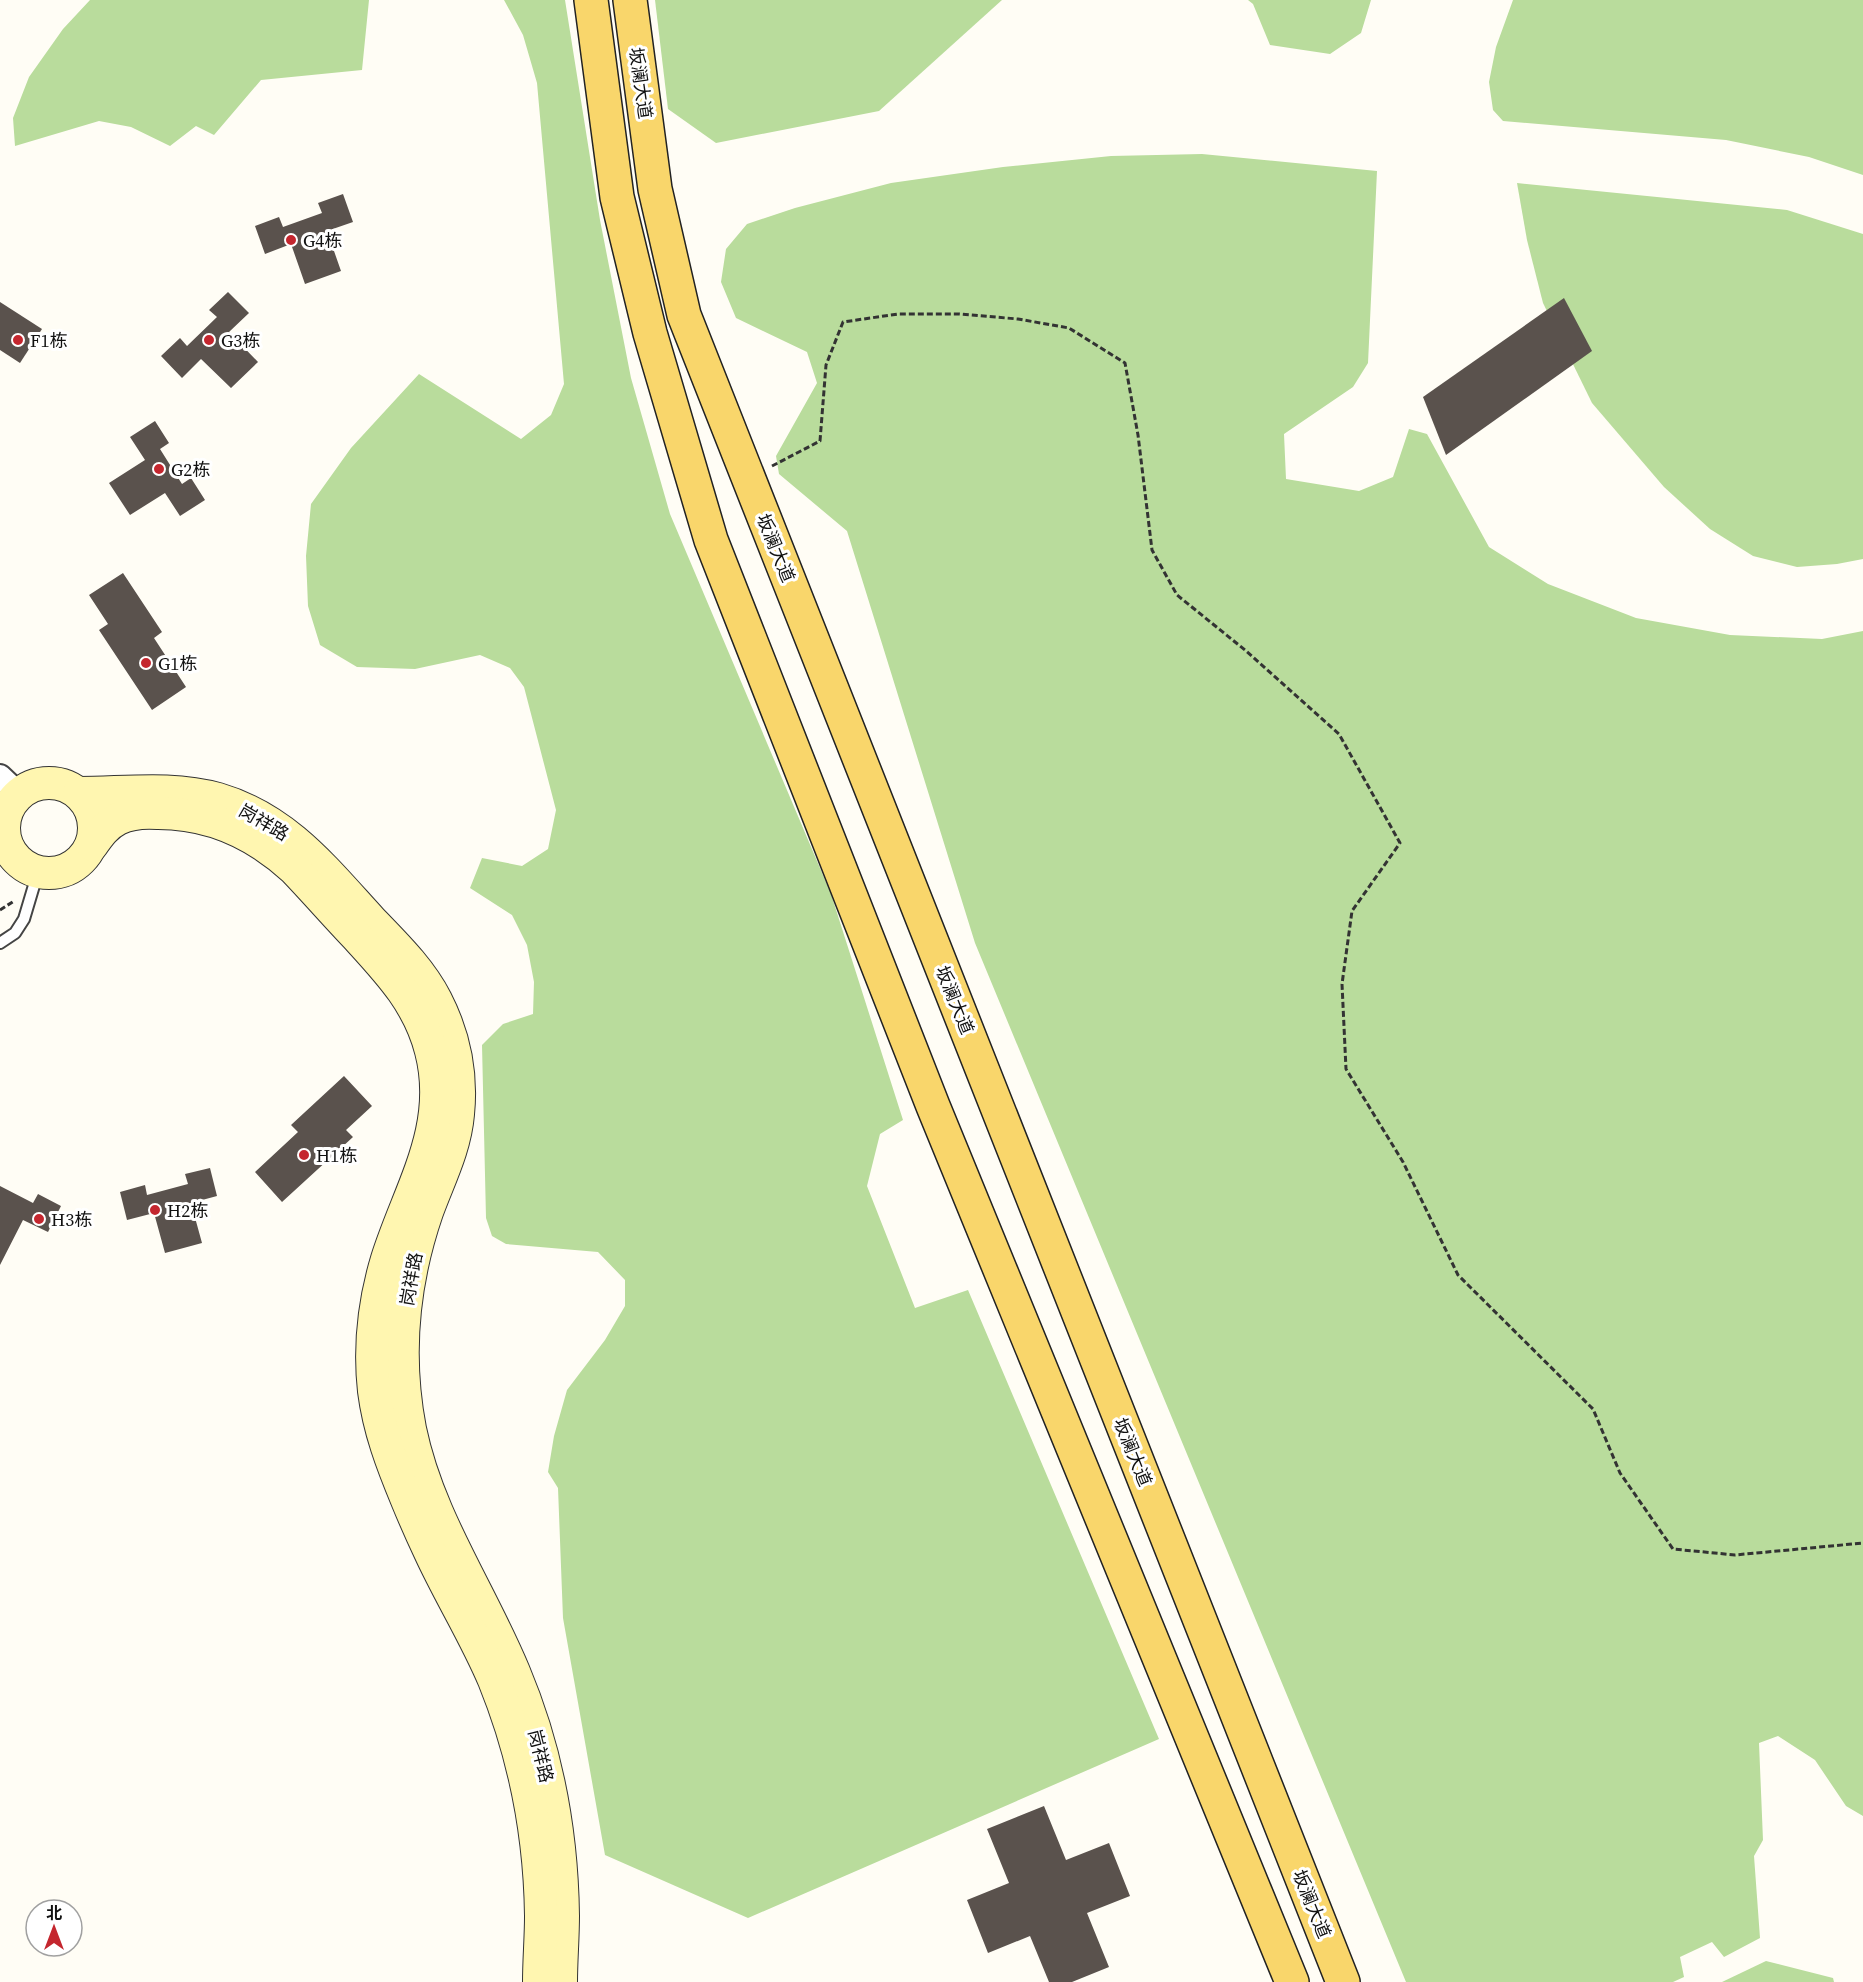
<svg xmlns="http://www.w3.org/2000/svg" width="1863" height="1982" font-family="'Source Serif 4','Noto Sans SC',serif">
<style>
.forest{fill:#b9dc9c}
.building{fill:#5a524d}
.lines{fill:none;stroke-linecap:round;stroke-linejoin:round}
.lane-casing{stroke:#444;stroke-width:14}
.street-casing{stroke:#444;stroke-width:26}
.secondary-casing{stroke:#333;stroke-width:34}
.primary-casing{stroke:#222;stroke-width:36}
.path{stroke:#333;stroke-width:3;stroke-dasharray:6 3;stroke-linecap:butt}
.lane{stroke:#fff;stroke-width:10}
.street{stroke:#fff;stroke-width:22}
.secondary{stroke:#fff6b0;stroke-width:32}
.primary{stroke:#f9d66b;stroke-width:33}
.poi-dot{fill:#c4262e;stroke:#fff;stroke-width:2}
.labels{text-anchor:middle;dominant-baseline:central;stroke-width:6;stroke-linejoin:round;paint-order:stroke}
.street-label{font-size:18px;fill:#111;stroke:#fff}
.poi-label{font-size:18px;fill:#111;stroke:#fff;text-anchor:start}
</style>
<rect width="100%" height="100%" fill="#fffdf5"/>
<g class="forest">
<polygon points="90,0 369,0 362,70 261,80 214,135 196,126 170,146 131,127 99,121 15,146 13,118 29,77 63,29"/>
<polygon points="504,0 565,0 600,220 631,378 670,514 831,894 903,1120 880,1134 867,1186 915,1308 968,1290 1159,1739 748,1918 605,1855 563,1618 558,1488 548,1472 554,1436 567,1390 605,1340 625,1306 625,1280 598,1252 506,1244 492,1236 486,1218 482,1045 503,1024 533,1014 534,982 527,945 512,915 470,888 482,858 522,866 548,849 556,810 524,687 510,668 480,655 415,669 357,667 320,645 308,606 306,556 311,504 351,448 419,374 521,439 551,415 564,384 537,83 523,35"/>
<polygon points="655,0 1002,0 879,111 716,143 668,109"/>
<polygon points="1248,0 1371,0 1361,33 1330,54 1270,45 1253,4"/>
<polygon points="1513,0 1863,0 1863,175 1809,157 1726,140 1503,121 1493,110 1489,82 1496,47"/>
<polygon points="1202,154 1377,171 1368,363 1353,387 1284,434 1286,479 1359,491 1393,477 1409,429 1427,434 1489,547 1548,584 1636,618 1730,635 1822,639 1863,631 1863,1816 1846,1806 1815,1760 1778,1736 1759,1743 1763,1840 1754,1856 1760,1938 1724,1957 1712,1942 1680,1957 1684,1977 1673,1982 1406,1982 975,943 847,531 779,474 776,456 817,383 807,352 736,318 721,282 726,249 747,224 795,208 891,183 1003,167 1111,156"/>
<polygon points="1517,183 1787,210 1863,234 1863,559 1837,564 1797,567 1753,556 1710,529 1664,487 1592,403 1543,303 1527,240"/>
<polygon points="1766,1961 1833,1978 1834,1982 1722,1982"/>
</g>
<g class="building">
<polygon points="343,194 353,222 327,231 341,271 305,284 291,244 265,254 255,226 279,217 283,227 322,213 318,203"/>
<polygon points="228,292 249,313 229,332 258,362 231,388 201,359 182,378 161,356 180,338 187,346 217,317 209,310"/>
<polygon points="1564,298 1592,351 1446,455 1423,397"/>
<polygon points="0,302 42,329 20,363 0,350"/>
<polygon points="155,421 169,443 160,449 182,484 191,478 205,500 180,516 165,493 130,515 109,483 145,460 130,437"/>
<polygon points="123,573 162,632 154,638 186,687 152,710 99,630 108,624 89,595"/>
<polygon points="344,1076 372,1106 346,1130 353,1137 282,1202 255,1172 298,1132 291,1125"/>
<polygon points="210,1168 217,1196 191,1203 202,1243 165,1253 154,1213 127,1220 120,1192 145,1185 147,1195 188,1184 185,1174"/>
<polygon points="0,1186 33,1203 38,1194 61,1206 48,1232 23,1220 0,1265"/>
<polygon points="1044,1806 1066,1860 1109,1843 1130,1896 1087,1913 1109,1967 1072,1982 1049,1982 1030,1936 988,1953 967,1900 1009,1883 987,1829"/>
</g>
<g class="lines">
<defs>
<polyline id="lane" points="0,943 15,933 24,919 38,872"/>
<polyline id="street" points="0,776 19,794"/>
<g id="secondary">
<circle cx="49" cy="828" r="45"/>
<path d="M79 793C125 793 172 786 218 799 286 819 325 870 371 920 395 945 420 969 436 1000 454 1035 462 1075 458 1114 455 1149 439 1179 427 1212 403 1282 396 1356 410 1429 428 1517 480 1590 514 1672 546 1748 562 1833 563 1916 563 1938 561 1960 561 1982"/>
<path d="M92 845C99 835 106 825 118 819 130 813 144 812 158 813 211 813 256 834 294 869 315 891 335 914 356 936 388 971 419 1003 431 1051 451 1128 409 1189 387 1259 374 1302 369 1346 374 1391 379 1430 392 1464 407 1500 414 1517 421 1533 429 1550 449 1594 475 1635 494 1680 524 1754 540 1836 541 1916 541 1938 539 1960 539 1982"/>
</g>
<g id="primary">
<polyline points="591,0 617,197 650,333 711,540 933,1106 1292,1982"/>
<polyline points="630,0 655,189 684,315 1343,1982"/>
</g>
</defs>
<use href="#lane" class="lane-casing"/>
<use href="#street" class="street-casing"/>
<use href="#secondary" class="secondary-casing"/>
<use href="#primary" class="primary-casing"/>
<g class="path">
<polyline points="772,466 820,441 826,365 843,322 898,314 959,314 1018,319 1069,328 1125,363 1138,435 1152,550 1177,595 1245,650 1339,734 1400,843 1352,911 1342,984 1346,1069 1403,1162 1458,1275 1593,1409 1620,1473 1673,1549 1735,1555 1863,1543"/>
<polyline points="0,910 14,901"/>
</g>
<use href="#lane" class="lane"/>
<use href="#street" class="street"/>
<use href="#secondary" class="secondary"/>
<use href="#primary" class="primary"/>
</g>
<g class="poi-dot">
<circle cx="291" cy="240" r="6"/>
<circle cx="18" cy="340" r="6"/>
<circle cx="209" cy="340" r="6"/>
<circle cx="159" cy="469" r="6"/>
<circle cx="146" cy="663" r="6"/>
<circle cx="304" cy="1155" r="6"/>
<circle cx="155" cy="1210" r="6"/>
<circle cx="39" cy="1219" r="6"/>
</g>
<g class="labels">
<g class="street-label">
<text transform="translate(641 83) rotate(82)">坂澜大道</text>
<text transform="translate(776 548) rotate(68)">坂澜大道</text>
<text transform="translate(264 822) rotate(30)">岗祥路</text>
<text transform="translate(955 1000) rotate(68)">坂澜大道</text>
<text transform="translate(411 1279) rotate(-80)">岗祥路</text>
<text transform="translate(1133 1452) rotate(68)">坂澜大道</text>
<text transform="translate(541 1756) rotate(76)">岗祥路</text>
<text transform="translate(1312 1904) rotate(68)">坂澜大道</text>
</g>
<g class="poi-label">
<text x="303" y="240">G4栋</text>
<text x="30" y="340">F1栋</text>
<text x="221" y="340">G3栋</text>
<text x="171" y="469">G2栋</text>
<text x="158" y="663">G1栋</text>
<text x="316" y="1155">H1栋</text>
<text x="167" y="1210">H2栋</text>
<text x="51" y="1219">H3栋</text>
</g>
</g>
<g transform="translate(54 1928)"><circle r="28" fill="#ffffff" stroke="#a0a0a0" stroke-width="1.5"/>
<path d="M0-4.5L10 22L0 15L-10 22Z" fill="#c4262e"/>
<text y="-9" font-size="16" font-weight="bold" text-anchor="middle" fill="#111111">北</text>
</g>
</svg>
